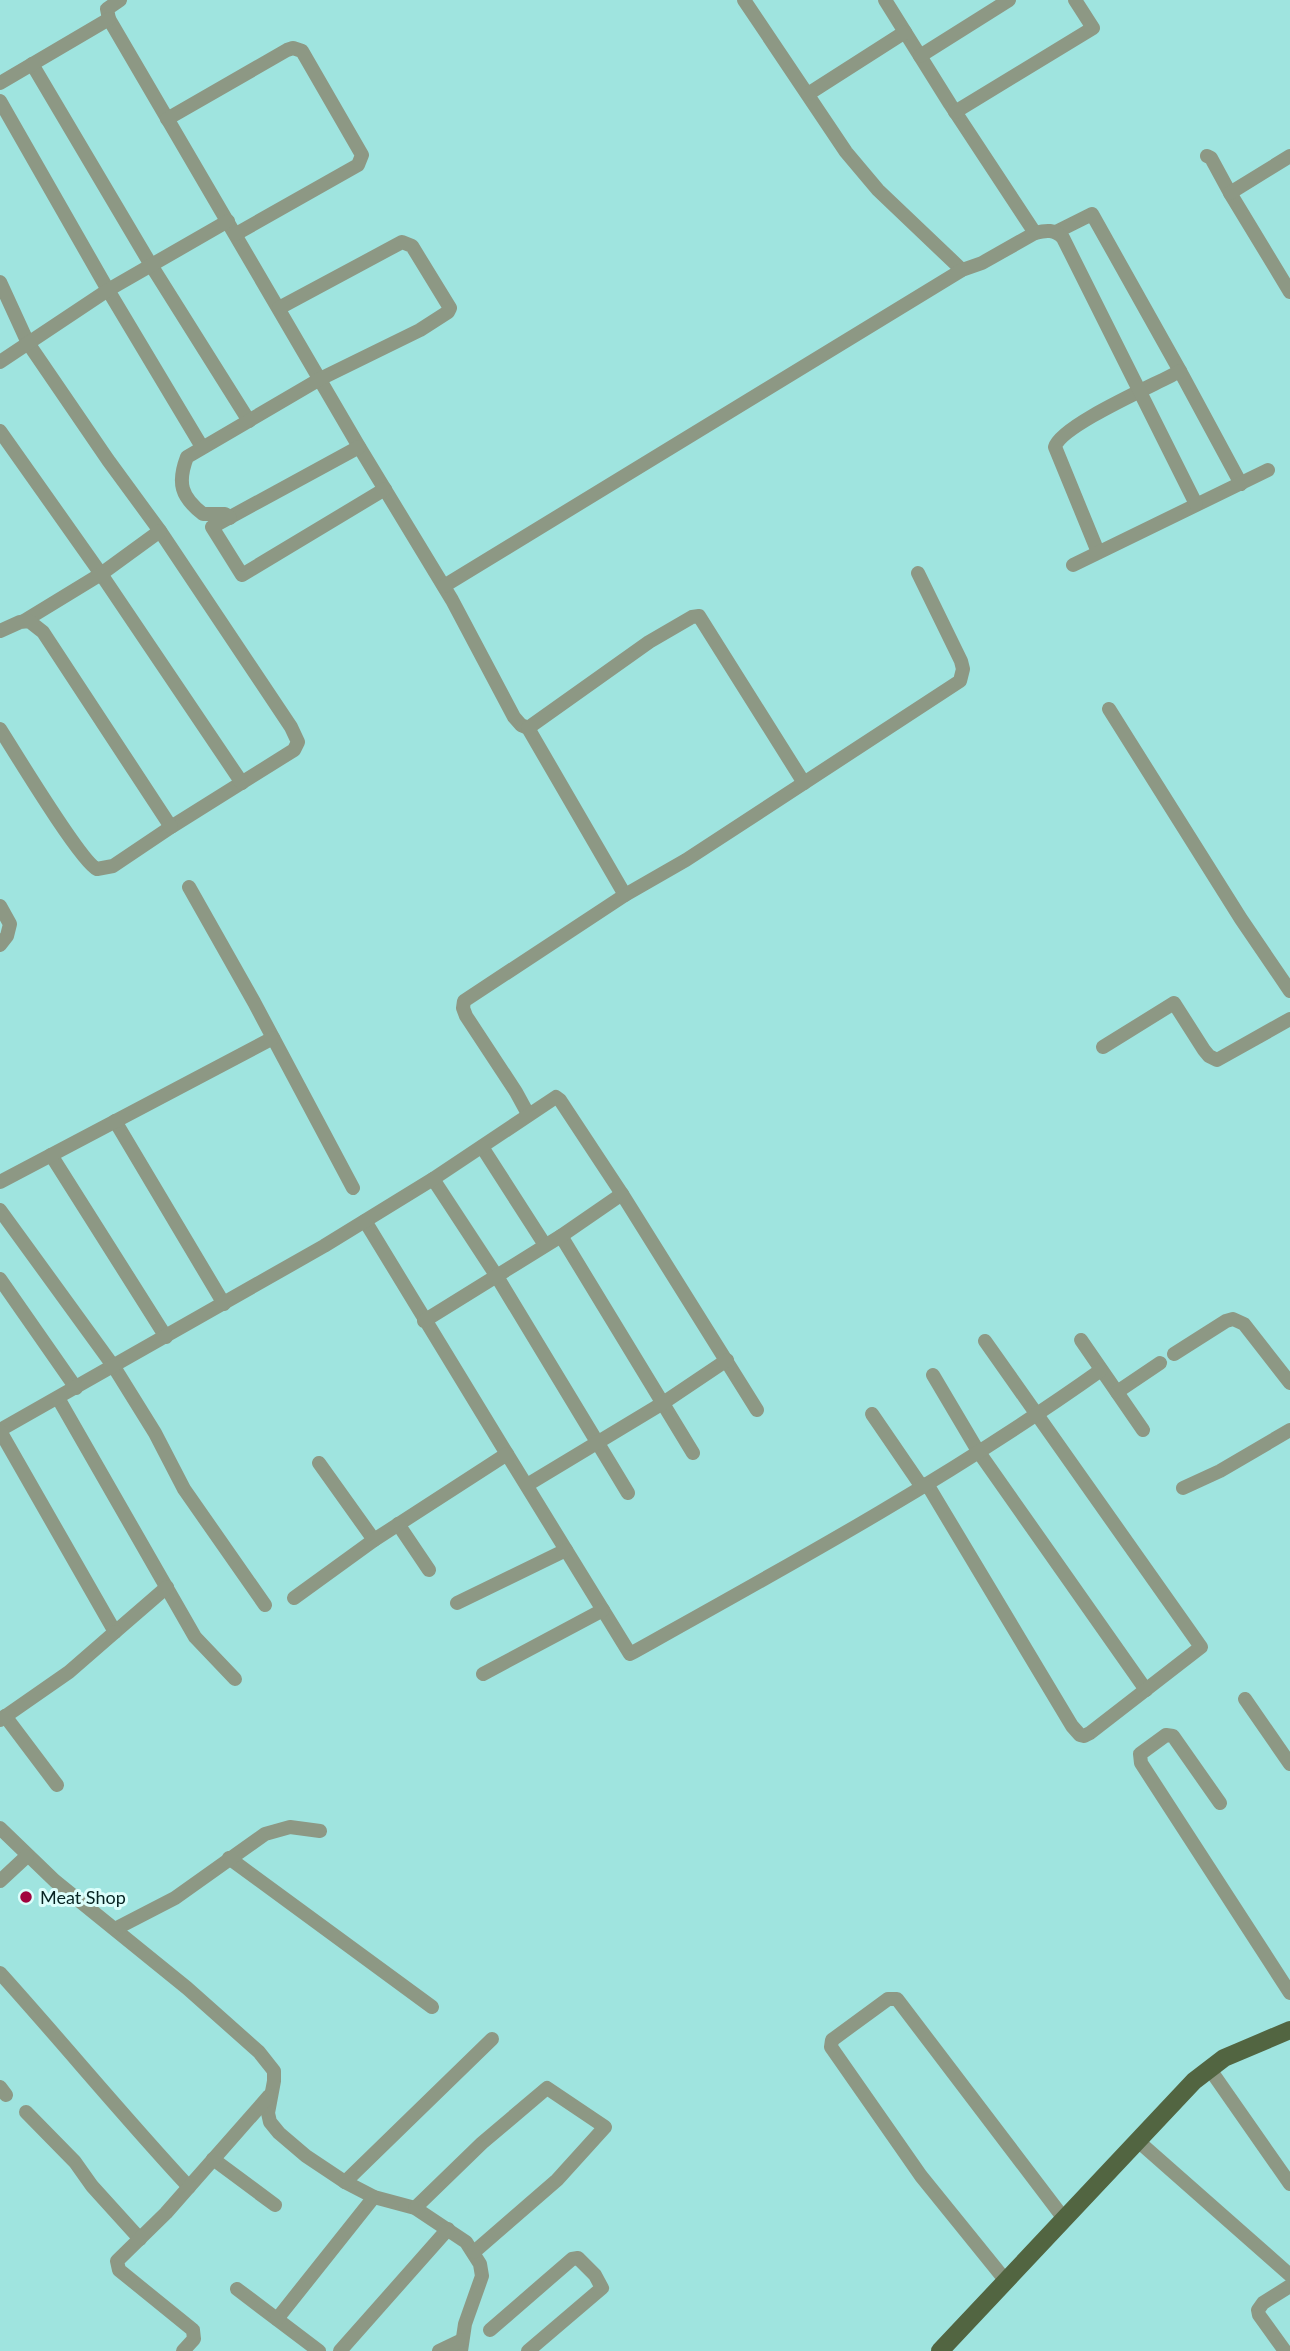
<svg xmlns="http://www.w3.org/2000/svg" width="1290" height="2351" font-family="Lato,sans-serif">
<style>
.lines{fill:none;stroke-linecap:round;stroke-linejoin:round}
.minor{stroke:#8d9884;stroke-width:14}
.major{stroke:#526541;stroke-width:18}
.poi-dot{fill:#a1033e;stroke:#dcfefb;stroke-width:2.5}
.labels{text-anchor:middle;dominant-baseline:central;stroke-width:6;stroke-linejoin:round;paint-order:stroke}
.poi-label{font-size:18px;fill:#062321;stroke:#dcfefb;text-anchor:start}
</style>
<rect width="100%" height="100%" fill="#9fe4df"/>
<g class="lines">
<g class="minor">
<polyline points="120,0 107,9 109,19 358,445 452,600 514,717 521,725 528,728 625,895"/>
<polyline points="744,0 846,152 878,190 962,270"/>
<polyline points="885,0 950,104 1035,233"/>
<polyline points="920,56 1009,0"/>
<polyline points="32,64 151,265 249,421"/>
<polyline points="0,83 109,19"/>
<polyline points="808,94 905,32"/>
<polyline points="0,101 108,290 202,447"/>
<polyline points="955,112 1093,28 1075,0"/>
<polyline points="167,119 287,50 293,48 302,51 362,155 358,165 236,234"/>
<polyline points="1207,156 1211,158 1230,193 1290,292"/>
<polyline points="1230,193 1290,156"/>
<polyline points="1056,232 1092,214 1180,371 1241,484"/>
<path d="M0 282 28 343 108 460 160 531 291 727 298 742 294 750 171 827 113 866 97 869C81 862 14 751 0 729"/>
<polyline points="0,362 108,290 228,221"/>
<polyline points="0,431 101,574 242,783"/>
<polyline points="359,447 212,527 242,575 385,489"/>
<path d="M230 518 225 514H203C181 497 177 483 187 457L320 379 420 330 448 312 450 308 412 246 402 242 279 308"/>
<path d="M1098 552 1055 447C1061 425 1157 384 1180 371"/>
<polyline points="1073,565 1268,470"/>
<path d="M444 586 962 270 982 263 1035 233C1046 230 1055 229 1063 238L1196 504"/>
<polyline points="24,621 101,574 160,531"/>
<polyline points="0,631 20,622 29,621 43,632 171,827"/>
<polyline points="1109,709 1241,919 1290,991"/>
<polyline points="528,728 649,642 692,617 699,616 804,783"/>
<polyline points="189,887 254,1002 353,1188"/>
<polyline points="0,906 10,924 7,936 0,945"/>
<polyline points="1103,1047 1174,1003 1204,1050 1209,1056 1217,1060 1290,1019"/>
<polyline points="528,1114 516,1092 466,1016 463,1008 464,1001 625,895 686,860 960,681 963,669 961,661 918,573"/>
<polyline points="115,1121 224,1304"/>
<polyline points="482,1147 545,1245"/>
<polyline points="51,1155 166,1337"/>
<polyline points="433,1179 496,1275 628,1493"/>
<polyline points="0,1182 273,1038"/>
<polyline points="0,1210 114,1367 155,1433 184,1489 265,1605"/>
<polyline points="365,1221 507,1454"/>
<polyline points="561,1236 693,1453"/>
<polyline points="0,1279 76,1388"/>
<polyline points="424,1321 561,1236 622,1194"/>
<polyline points="1081,1340 1143,1430"/>
<polyline points="1174,1354 1226,1321 1233,1319 1244,1324 1290,1383"/>
<polyline points="933,1375 978,1451 1146,1690"/>
<polyline points="1117,1392 1160,1363"/>
<polyline points="58,1398 195,1637 235,1679"/>
<polyline points="872,1414 922,1487"/>
<polyline points="0,1430 324,1246 433,1179 556,1097 560,1100 622,1194 757,1410"/>
<polyline points="0,1431 115,1632 167,1587"/>
<polyline points="319,1463 374,1540"/>
<polyline points="927,1484 1072,1726 1080,1735 1084,1736 1090,1733 1201,1647 985,1341"/>
<polyline points="527,1485 663,1403 727,1360"/>
<polyline points="1183,1488 1220,1471 1290,1430"/>
<polyline points="398,1524 429,1570"/>
<path d="M294 1598 374 1540 507 1454 630 1654C790 1565 952 1476 1101 1370"/>
<polyline points="457,1603 566,1550"/>
<polyline points="483,1674 603,1610"/>
<polyline points="1245,1699 1290,1764"/>
<polyline points="5,1716 57,1785"/>
<polyline points="0,1720 69,1672 115,1632"/>
<polyline points="1220,1803 1173,1736 1166,1735 1140,1754 1141,1763 1290,1993"/>
<polyline points="0,1828 55,1881 187,1988 259,2052 274,2071 274,2081 268,2113 270,2122 279,2133 306,2156 345,2182 374,2197 415,2208 466,2242 480,2264 482,2276 465,2324 461,2351"/>
<polyline points="229,1858 432,2007"/>
<polyline points="0,1881 27,1856"/>
<polyline points="115,1929 175,1898 265,1834 290,1827 320,1831"/>
<path d="M0 1973C64 2044 124 2117 189 2187"/>
<polyline points="1209,2068 1290,2184"/>
<polyline points="0,2087 6,2095"/>
<polyline points="26,2112 75,2162 92,2186 140,2239"/>
<polyline points="1138,2141 1290,2275"/>
<polyline points="213,2159 275,2205"/>
<polyline points="345,2182 492,2039"/>
<polyline points="415,2208 482,2143 547,2088 605,2127 557,2180 474,2252"/>
<polyline points="1006,2281 921,2176 831,2047 832,2040 888,1999 897,1999 1065,2220"/>
<polyline points="237,2289 319,2351"/>
<polyline points="277,2319 374,2197"/>
<polyline points="490,2330 572,2259 578,2258 595,2275 602,2288 528,2351"/>
<polyline points="183,2351 194,2339 193,2330 119,2270 117,2261 166,2213 269,2096"/>
<polyline points="340,2351 448,2229"/>
<polyline points="439,2351 462,2340"/>
<polyline points="1285,2351 1259,2315 1258,2310 1263,2303 1290,2286"/>
</g>
<polyline class="major" points="940,2351 1194,2081 1224,2058 1290,2030"/>
</g>
<circle class="poi-dot" cx="26" cy="1897" r="7"/>
<g class="labels">
<g class="poi-label">
<text x="40" y="1897">Meat Shop</text>
</g>
</g>
</svg>
